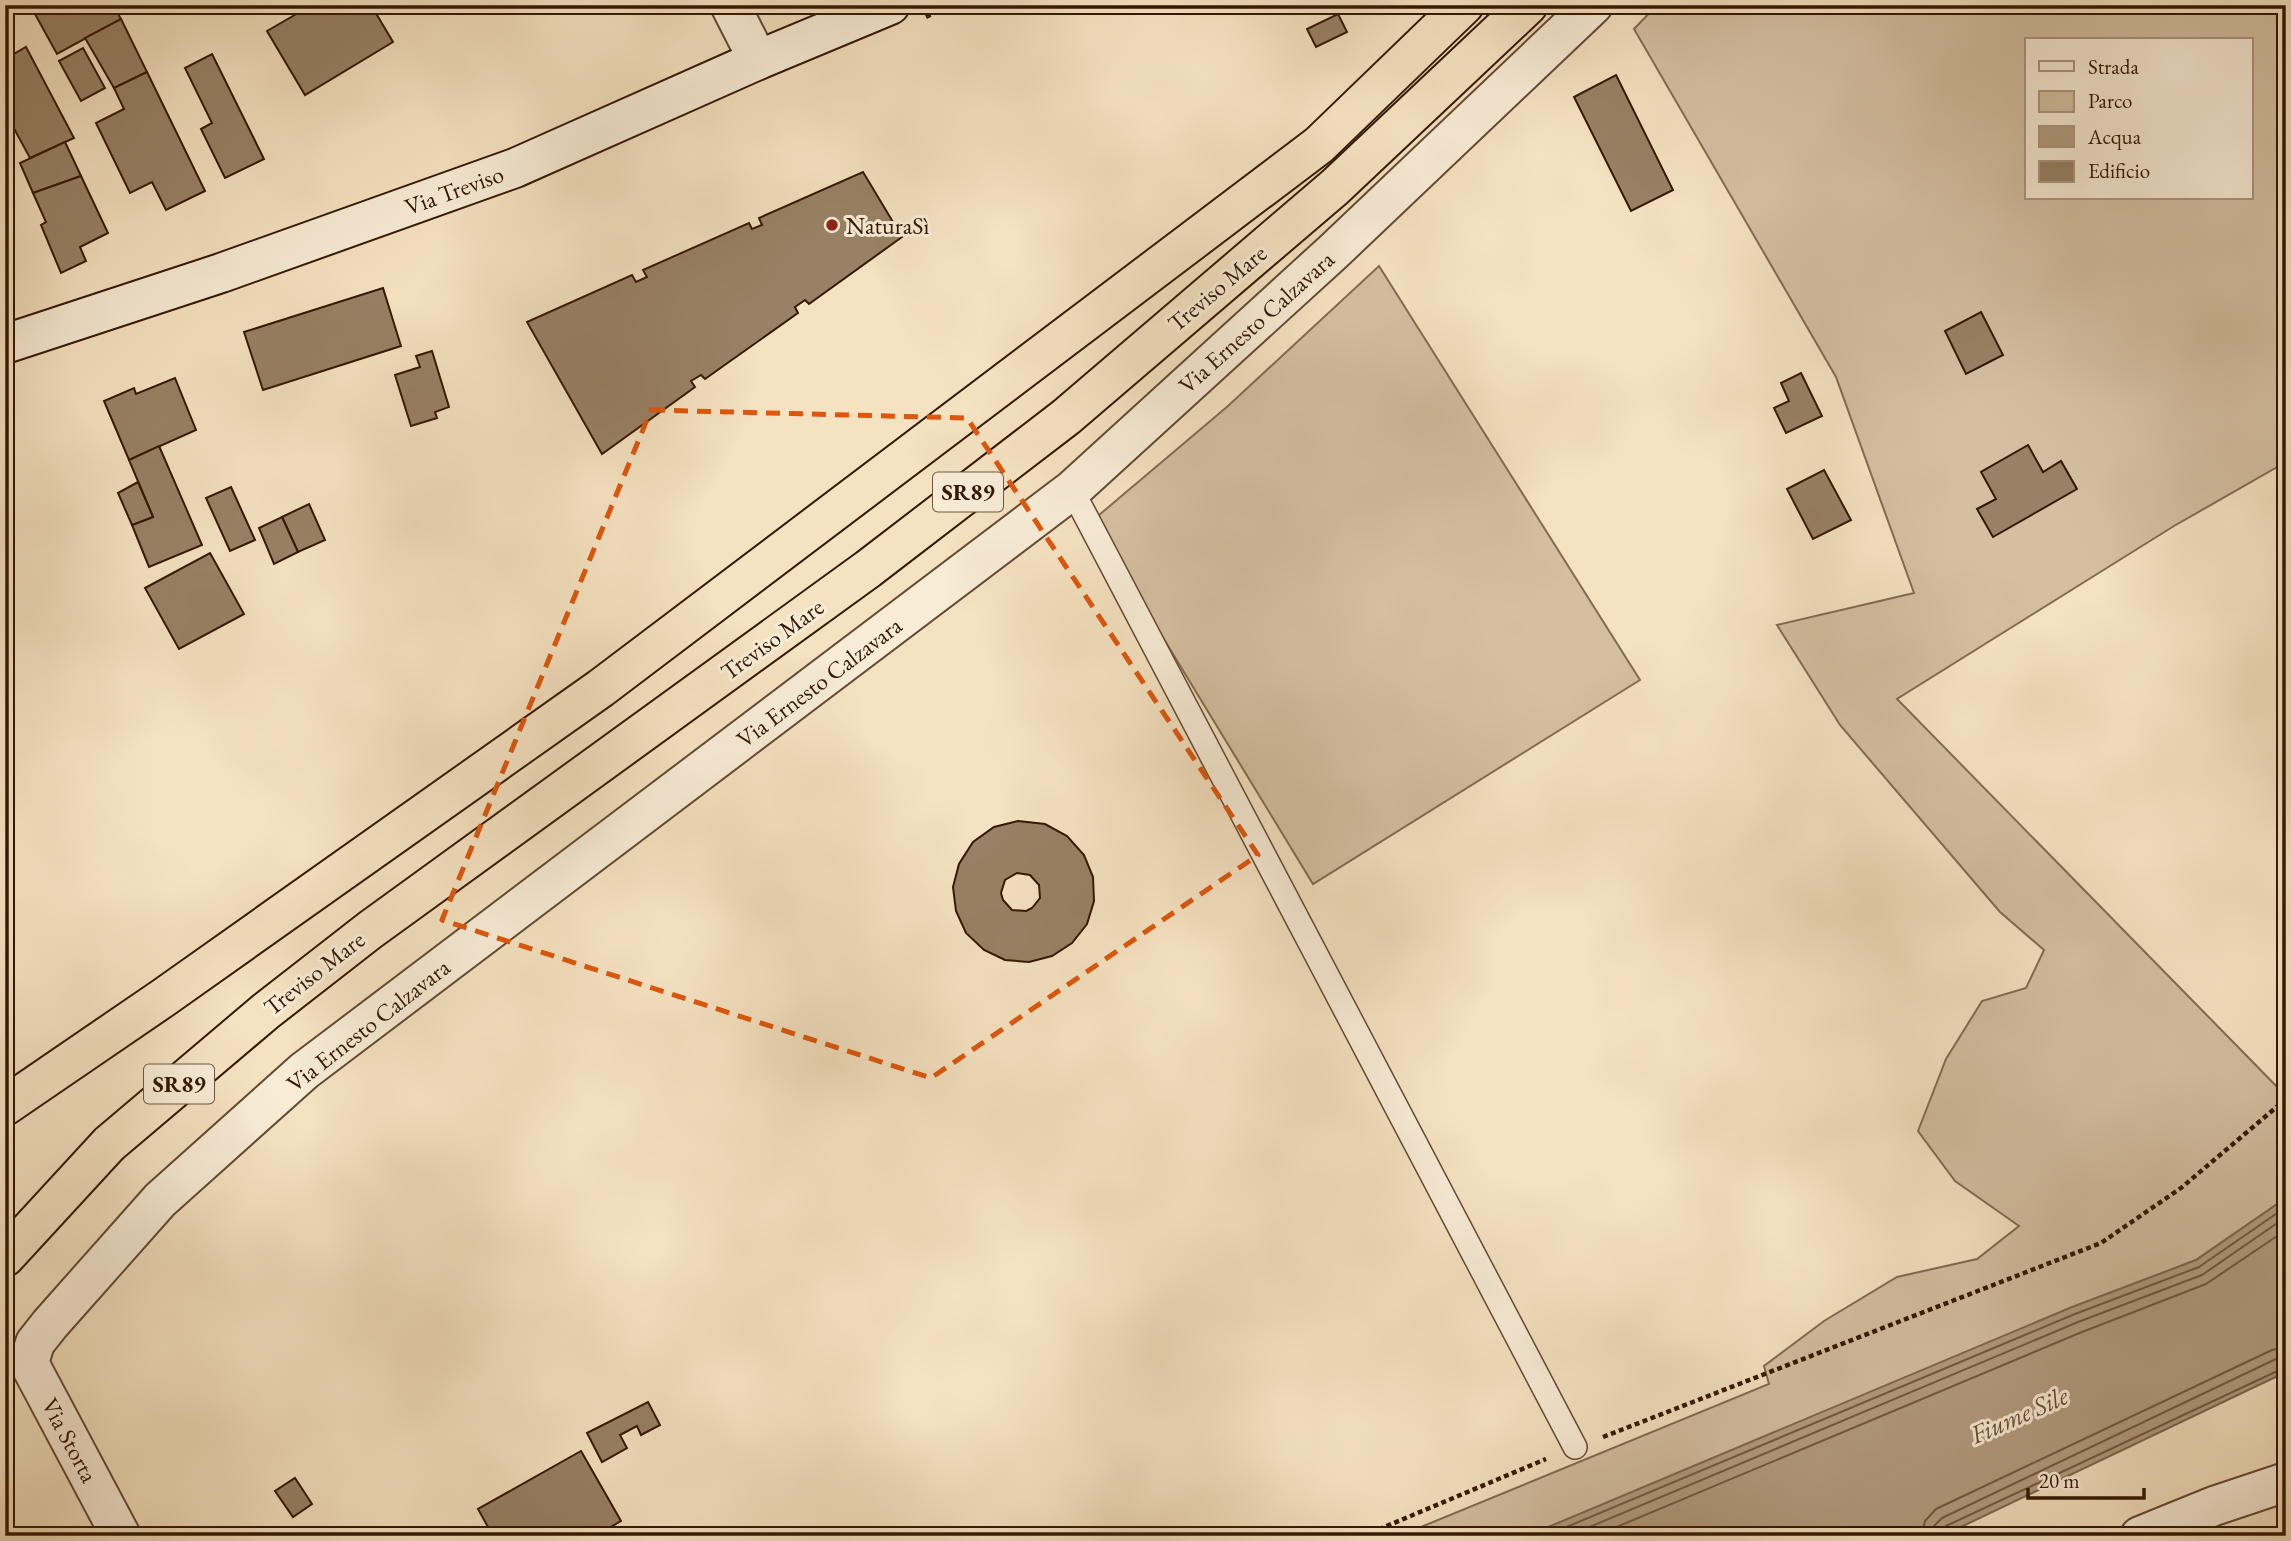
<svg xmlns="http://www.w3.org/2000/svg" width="2291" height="1541" font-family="'EB Garamond',serif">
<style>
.green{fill:#d4bfa1;stroke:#846b52;stroke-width:2;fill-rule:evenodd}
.water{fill:#b39d80;stroke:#80674e;stroke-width:2}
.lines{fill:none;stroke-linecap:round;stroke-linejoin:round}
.shore{stroke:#745a41;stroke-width:2}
.building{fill:#988165;stroke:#341702;stroke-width:2;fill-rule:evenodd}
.service-casing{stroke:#644a32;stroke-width:26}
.minor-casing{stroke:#644a32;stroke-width:42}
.tertiary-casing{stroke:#644a32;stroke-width:42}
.secondary-casing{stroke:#341702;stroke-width:42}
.trunk-casing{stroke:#341702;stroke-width:42}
.path{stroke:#341702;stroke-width:4.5;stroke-dasharray:5 3.5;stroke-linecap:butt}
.service{stroke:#f8ecd7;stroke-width:23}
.minor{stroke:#f8ecd7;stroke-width:38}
.tertiary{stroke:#f8ecd7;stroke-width:38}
.secondary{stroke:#f8ecd7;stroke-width:38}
.trunk{stroke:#f5e2c1;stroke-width:38}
.marked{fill:none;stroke:#df560c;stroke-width:5;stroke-dasharray:14 9;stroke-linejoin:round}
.poi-dot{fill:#8f2418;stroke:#f8ecd7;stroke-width:2.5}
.labels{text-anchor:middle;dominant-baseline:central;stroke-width:6;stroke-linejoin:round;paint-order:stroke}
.shield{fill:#f8ecd7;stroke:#6f5742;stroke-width:2}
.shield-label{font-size:23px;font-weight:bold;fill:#341702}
.street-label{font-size:24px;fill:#341702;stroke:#f8ecd7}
.poi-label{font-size:24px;fill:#341702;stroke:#f8ecd7;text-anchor:start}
.water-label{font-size:26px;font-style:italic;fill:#674d34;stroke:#f8ecd7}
</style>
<rect width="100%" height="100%" fill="#f5e2c1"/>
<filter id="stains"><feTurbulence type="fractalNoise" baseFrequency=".00286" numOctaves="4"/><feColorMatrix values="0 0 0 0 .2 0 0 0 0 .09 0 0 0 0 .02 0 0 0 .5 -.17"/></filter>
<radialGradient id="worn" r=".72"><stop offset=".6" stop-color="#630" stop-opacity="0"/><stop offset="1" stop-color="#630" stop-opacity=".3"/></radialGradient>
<g class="green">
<path d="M1657 5H2286V462L2174 526 1897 699 2286 1096V1198L2196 1260 1527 1536H1399L1769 1384 1764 1366 1824 1321 1897 1277 1977 1259 2019 1226 1955 1181 1918 1131 1946 1059 1982 1001 2026 988 2044 950 2000 912 1840 725 1777 625 1914 593 1836 377 1634 29ZM2027 40H2251V198H2027Z"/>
<polygon points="1379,266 1640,680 1313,884 1092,521 1228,406"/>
</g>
<polygon class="water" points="2286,1198 2286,1372 1942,1536 1527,1536 2072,1307 2196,1260"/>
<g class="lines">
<g class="shore">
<polyline points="1545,1536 2075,1314 2199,1267 2286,1207"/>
<polyline points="1568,1536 2078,1322 2202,1275 2286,1217"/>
<polyline points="1595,1536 2082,1332 2206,1284 2286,1230"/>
<polyline points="1921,1536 1925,1521 1936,1509 2272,1350 2286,1347"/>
<polyline points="1932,1536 1934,1526 1942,1518 2276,1359 2286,1358"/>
<polyline points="1941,1536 1942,1530 1946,1526 2286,1367"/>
</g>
</g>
<g class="building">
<polygon points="30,5 113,5 121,19 57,54"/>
<polygon points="312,5 371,5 393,42 305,95 267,31"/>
<polygon points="1338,14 1347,32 1316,47 1307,29"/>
<polygon points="121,19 147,72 114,88 85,38"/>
<polygon points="26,47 74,138 30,158 5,112 5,59"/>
<polygon points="83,48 105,88 81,101 59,61"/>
<polygon points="212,54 264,159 225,178 201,129 212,123 185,68"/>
<polygon points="147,72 205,191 166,210 152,182 130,193 96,123 124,109 114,88"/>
<polygon points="1616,75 1673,190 1631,211 1574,97"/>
<polygon points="65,142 81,176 33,193 20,163"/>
<polygon points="863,172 902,237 809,304 805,300 795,307 798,313 705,379 701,375 691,381 695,387 602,454 527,322 632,275 636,282 647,277 643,270 749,223 752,229 762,225 759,218"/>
<polygon points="81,176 108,233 80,247 86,261 61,273 41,225 46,222 33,193"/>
<polygon points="383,288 401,346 263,390 244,332"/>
<polygon points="1981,312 2003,355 1966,374 1945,331"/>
<polygon points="432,351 449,407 435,412 437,418 411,426 395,375 420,367 416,356"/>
<polygon points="1801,373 1822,416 1786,433 1774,408 1789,401 1781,383"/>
<polygon points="175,378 196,430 129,460 104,401 134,388 136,394"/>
<polygon points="2028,445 2043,472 2061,461 2077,489 1993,537 1977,509 1996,499 1981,472"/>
<polygon points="159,446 202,545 149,567 132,525 153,517 129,460"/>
<polygon points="1824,470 1851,520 1813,539 1787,489"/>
<polygon points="138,482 153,517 132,525 118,493"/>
<polygon points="231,487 255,540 230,551 206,498"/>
<polygon points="309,504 325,540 298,552 282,517"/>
<polygon points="282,517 298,552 274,564 259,528"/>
<polygon points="210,553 244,614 179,649 145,588"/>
<path d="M1018 821 1045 824 1067 836 1084 855 1093 877 1094 901 1087 924 1072 943 1052 956 1029 962 1005 960 984 950 966 933 956 911 953 887 959 864 973 842 994 827ZM1017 873 1030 875 1039 885 1040 898 1032 908 1026 911 1012 910 1003 900 1001 893 1005 880Z"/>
<polygon points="648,1402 660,1425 641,1435 637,1426 620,1435 627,1448 602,1462 587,1433"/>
<polygon points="581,1451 621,1521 595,1536 493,1536 478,1509"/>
<polygon points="295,1478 312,1504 293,1517 275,1491"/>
</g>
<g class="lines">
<defs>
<polyline id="service" points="1072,490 1575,1447"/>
<g id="minor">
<polyline points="730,5 758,60"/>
<polyline points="121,1536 29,1363 35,1343 50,1324 160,1200 304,1071 1072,490 1333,252 1593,5"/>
</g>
<polyline id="tertiary" points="2140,1536 2214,1506 2286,1482"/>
<polyline id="secondary" points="5,344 221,273 515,168 758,60 890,5"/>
<g id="trunk">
<polyline points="5,1106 163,998 601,688 1319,145 1464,5"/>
<polyline points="5,1257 109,1144 266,1011 370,930 868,569 1066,417 1335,187 1528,5"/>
</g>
</defs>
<use href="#service" class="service-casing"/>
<use href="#minor" class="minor-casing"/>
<use href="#tertiary" class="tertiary-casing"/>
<use href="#secondary" class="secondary-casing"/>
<use href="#trunk" class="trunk-casing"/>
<g class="path">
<polyline points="926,17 951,5"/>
<polyline points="1603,1437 2101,1243 2181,1188 2286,1099"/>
<polyline points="1363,1536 1546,1459"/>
</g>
<use href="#service" class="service"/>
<use href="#minor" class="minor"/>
<use href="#tertiary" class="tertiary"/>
<use href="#secondary" class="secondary"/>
<use href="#trunk" class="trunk"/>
</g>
<path class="marked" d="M651 410 967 418 1258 855 931 1078 442 920Z"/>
<circle class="poi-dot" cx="832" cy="225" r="7"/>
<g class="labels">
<g class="shield">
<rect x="933" y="472.5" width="70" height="39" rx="5"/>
<rect x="144" y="1064.5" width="70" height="39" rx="5"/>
</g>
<g class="shield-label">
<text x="968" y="492">SR89</text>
<text x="179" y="1084">SR89</text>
</g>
<g class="street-label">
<text transform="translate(454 190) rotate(-20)">Via Treviso</text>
<text transform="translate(1217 288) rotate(-40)">Treviso Mare</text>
<text transform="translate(1256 322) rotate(-42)">Via Ernesto Calzavara</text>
<text transform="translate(772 639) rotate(-36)">Treviso Mare</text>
<text transform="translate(819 682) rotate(-37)">Via Ernesto Calzavara</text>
<text transform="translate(314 973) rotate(-38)">Treviso Mare</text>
<text transform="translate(368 1025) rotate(-38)">Via Ernesto Calzavara</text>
<text transform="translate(70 1440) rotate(62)">Via Storta</text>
</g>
<g class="poi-label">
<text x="846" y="225">NaturaSì</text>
</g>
<g class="water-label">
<text transform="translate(2019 1415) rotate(-24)">Fiume Sile</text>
</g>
</g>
<rect width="2291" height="1541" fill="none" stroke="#f5e2c1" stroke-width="28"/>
<rect x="7" y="7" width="2277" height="1527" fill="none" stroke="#341702" stroke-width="3.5"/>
<rect x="14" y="14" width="2263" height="1513" fill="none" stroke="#341702" stroke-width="2"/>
<rect x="2025" y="38" width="228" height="161" fill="#f8ecd7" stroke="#aa9782" stroke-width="2"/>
<rect x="2039" y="61" width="35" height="10" fill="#f8ecd7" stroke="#aa9782" stroke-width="2"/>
<text x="2088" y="74" font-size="21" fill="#341702">Strada</text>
<rect x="2039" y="91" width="35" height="21" fill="#d4bfa1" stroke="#aa9782" stroke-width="2"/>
<text x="2088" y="108" font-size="21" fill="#341702">Parco</text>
<rect x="2039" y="126" width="35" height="21" fill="#b39d80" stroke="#aa9782" stroke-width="2"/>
<text x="2088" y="144" font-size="21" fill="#341702">Acqua</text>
<rect x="2039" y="161" width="35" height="21" fill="#988165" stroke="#aa9782" stroke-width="2"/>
<text x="2088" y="178" font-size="21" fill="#341702">Edificio</text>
<path d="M2028 1488v10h116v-10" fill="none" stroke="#341702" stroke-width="3.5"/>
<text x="2039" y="1488" font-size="21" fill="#341702" stroke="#f8ecd7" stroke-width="5" paint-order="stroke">20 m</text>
<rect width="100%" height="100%" filter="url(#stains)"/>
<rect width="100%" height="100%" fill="url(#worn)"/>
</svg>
